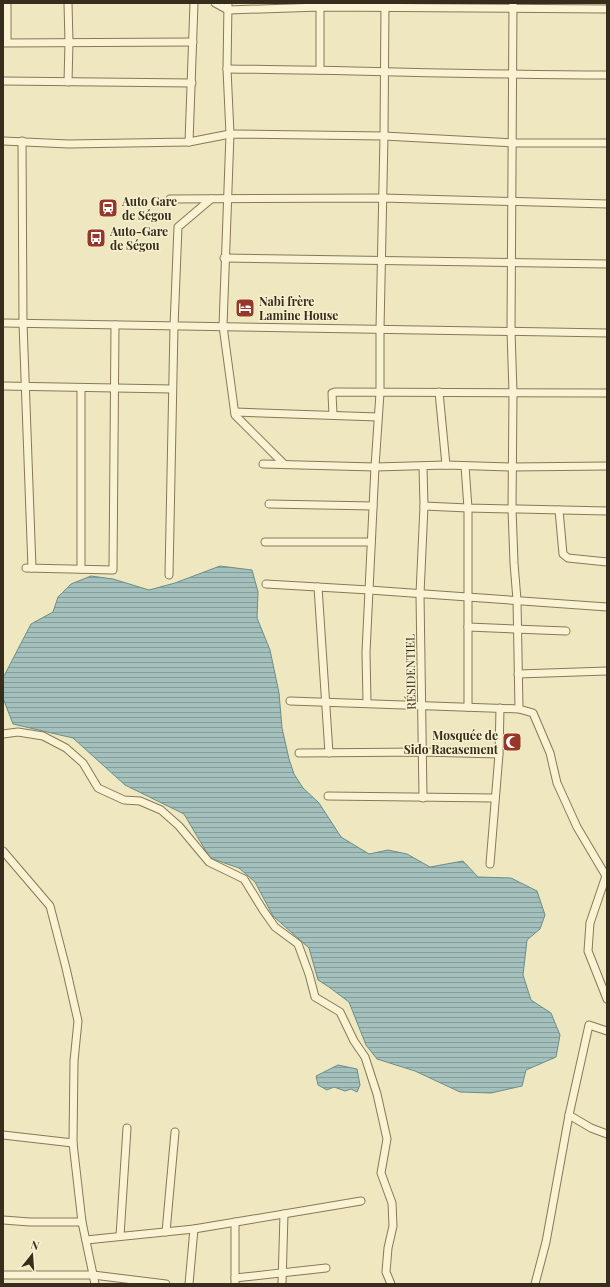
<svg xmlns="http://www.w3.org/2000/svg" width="610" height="1287" font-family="'Playfair Display',serif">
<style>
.water{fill:url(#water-rules);stroke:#6a8e8a}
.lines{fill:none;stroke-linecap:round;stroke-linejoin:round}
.minor-casing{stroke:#877858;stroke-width:9}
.minor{stroke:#f9f3d3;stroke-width:7}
.labels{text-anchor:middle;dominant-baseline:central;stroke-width:3;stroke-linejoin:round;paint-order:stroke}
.poi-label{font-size:12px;font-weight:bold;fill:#372d1c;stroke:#f6f0cf;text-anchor:start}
.street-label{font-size:12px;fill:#372d1c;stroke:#f6f0cf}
</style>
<defs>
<pattern id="water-rules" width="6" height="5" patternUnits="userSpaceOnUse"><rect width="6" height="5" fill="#a3c0bc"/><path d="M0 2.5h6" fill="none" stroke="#869c98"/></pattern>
</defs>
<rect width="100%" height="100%" fill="#eee7c0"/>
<g class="water">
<polygon points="220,566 252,570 258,592 257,618 270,650 279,693 282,728 289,759 294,774 303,788 319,803 341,837 369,854 388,850 407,854 430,867 463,861 478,877 511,878 537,891 545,915 540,929 527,940 523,975 531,1000 551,1013 560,1035 556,1057 526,1070 522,1086 491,1093 460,1092 415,1071 377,1059 366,1045 349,1002 329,987 318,980 309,948 273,916 255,882 239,868 210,858 184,814 125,785 73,738 13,724 3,698 3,678 31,624 53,612 58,597 71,584 91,576 113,579 149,590 175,583"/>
<polygon points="338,1065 357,1069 360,1085 357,1092 351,1089 345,1091 334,1087 327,1090 318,1085 316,1076"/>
</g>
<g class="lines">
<defs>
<g id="minor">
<polyline points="7,3 7,42"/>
<polyline points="215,3 228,10 320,7 607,9"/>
<polyline points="228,3 227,69 230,134 223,326 235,415 284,464"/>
<polyline points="513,3 511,331 513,393 512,509 514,563 517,600 519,709 533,713 550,753 557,783 577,827 606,876 590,923 588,951 607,999"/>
<polyline points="3,43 193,42"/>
<path d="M227 69C354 70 480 75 607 75"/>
<polyline points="320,70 320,7"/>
<polyline points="3,81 192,83"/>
<polyline points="68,82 69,42 68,3"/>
<polyline points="3,141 68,144 189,142 230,134 384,136 513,143 607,143"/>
<polyline points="22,141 23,323 32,568"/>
<polyline points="189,142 194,3"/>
<polyline points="170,199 382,198 607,204"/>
<polyline points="224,258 607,264"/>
<polyline points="3,323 607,333"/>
<polyline points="3,386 172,389"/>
<polyline points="439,392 446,465"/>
<polyline points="235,412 378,417"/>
<polyline points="333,415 332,393 335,392 607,393"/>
<polyline points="263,464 375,467 446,465 512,467 607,466"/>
<polyline points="465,466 468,508 468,707"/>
<polyline points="423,467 424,506 420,594 423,798"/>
<polyline points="269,504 373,506"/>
<polyline points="424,506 468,508 607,511"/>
<polyline points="559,510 563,554 568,558 607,562"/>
<polyline points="265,542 371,542"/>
<polyline points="26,568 113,570 115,325"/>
<polyline points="81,569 81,388"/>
<polyline points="169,575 174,326 178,227 211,199"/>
<polyline points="266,584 369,590 607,607"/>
<polyline points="318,587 329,753"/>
<polyline points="468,627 566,631"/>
<polyline points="518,674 607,671"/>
<polyline points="290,701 519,709"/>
<polyline points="367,703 366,652 369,590 375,467 380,393 380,329 384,136 385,3"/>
<polyline points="3,734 18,732 43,736 66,748 83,763 98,788 124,800 140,801 161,810 179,826 209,862 244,879 263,910 275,927 298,944 309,974 315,997 340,1012 354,1041 365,1057 377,1094 387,1139 381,1173 392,1203 393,1226 388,1248 386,1272 391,1284"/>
<polyline points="299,753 422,752 499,754"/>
<polyline points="328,796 495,798"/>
<polyline points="3,851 50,906 66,968 78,1021 74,1061 73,1143 82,1222 95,1284"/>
<polyline points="490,864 499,754 500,708"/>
<polyline points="569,1115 591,1128 607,1134"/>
<polyline points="3,1135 73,1143"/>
<polyline points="3,1220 30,1222 82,1222"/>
<polyline points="166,1232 175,1132"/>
<polyline points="120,1236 127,1128"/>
<polyline points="86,1240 194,1229 361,1201"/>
<polyline points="3,1275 93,1275 166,1284"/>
<polyline points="235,1278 326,1268"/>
<polyline points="189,1284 194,1229"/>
<polyline points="235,1284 235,1222"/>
<polyline points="282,1284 284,1214"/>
<polyline points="535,1284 546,1242 569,1115 589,1025 607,1031"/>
</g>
</defs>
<use href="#minor" class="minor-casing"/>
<use href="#minor" class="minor"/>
</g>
<defs>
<symbol id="station-square" viewBox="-11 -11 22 22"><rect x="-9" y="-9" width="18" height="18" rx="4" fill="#973727" stroke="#f6f0cf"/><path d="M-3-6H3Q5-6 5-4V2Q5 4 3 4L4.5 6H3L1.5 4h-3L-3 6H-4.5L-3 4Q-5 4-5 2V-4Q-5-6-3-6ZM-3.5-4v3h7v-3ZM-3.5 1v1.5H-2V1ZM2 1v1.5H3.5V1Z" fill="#fff"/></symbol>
<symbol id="bus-square" viewBox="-11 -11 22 22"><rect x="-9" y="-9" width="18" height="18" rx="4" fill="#973727" stroke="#f6f0cf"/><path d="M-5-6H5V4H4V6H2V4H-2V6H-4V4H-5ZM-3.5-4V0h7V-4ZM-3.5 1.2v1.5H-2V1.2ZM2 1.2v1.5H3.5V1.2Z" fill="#fff"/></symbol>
<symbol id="hotel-square" viewBox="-11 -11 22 22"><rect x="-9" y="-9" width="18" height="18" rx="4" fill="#973727" stroke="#f6f0cf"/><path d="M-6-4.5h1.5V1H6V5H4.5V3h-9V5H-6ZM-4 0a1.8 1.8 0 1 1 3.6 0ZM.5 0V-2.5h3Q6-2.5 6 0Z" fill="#fff"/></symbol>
<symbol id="mosque-square" viewBox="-11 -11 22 22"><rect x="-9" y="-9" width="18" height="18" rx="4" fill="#973727" stroke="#f6f0cf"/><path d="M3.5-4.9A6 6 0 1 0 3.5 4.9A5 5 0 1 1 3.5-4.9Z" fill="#fff"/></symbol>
</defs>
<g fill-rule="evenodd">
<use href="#station-square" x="97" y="197" width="22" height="22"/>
<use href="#bus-square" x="85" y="227" width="22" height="22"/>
<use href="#hotel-square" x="234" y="297" width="22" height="22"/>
<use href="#mosque-square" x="501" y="731" width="22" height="22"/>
</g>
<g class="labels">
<g class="poi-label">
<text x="122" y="201">Auto Gare<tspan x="122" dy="14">de Ségou</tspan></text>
<text x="110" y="231">Auto-Gare<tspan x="110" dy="14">de Ségou</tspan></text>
<text x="259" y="301">Nabi frère<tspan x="259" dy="14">Lamine House</tspan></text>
<text x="498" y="735" text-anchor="end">Mosquée de<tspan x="498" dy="14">Sido Racasement</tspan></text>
</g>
<g class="street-label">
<text transform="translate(410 672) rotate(-91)">RÉSIDENTIEL</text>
</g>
</g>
<rect width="610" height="1287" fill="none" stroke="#372d1c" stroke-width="8"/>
<g transform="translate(32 1255) rotate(17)" stroke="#f6f0cf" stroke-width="3" paint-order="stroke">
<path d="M0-3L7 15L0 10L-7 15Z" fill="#372d1c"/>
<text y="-6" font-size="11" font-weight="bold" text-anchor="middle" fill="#372d1c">N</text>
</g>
</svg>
